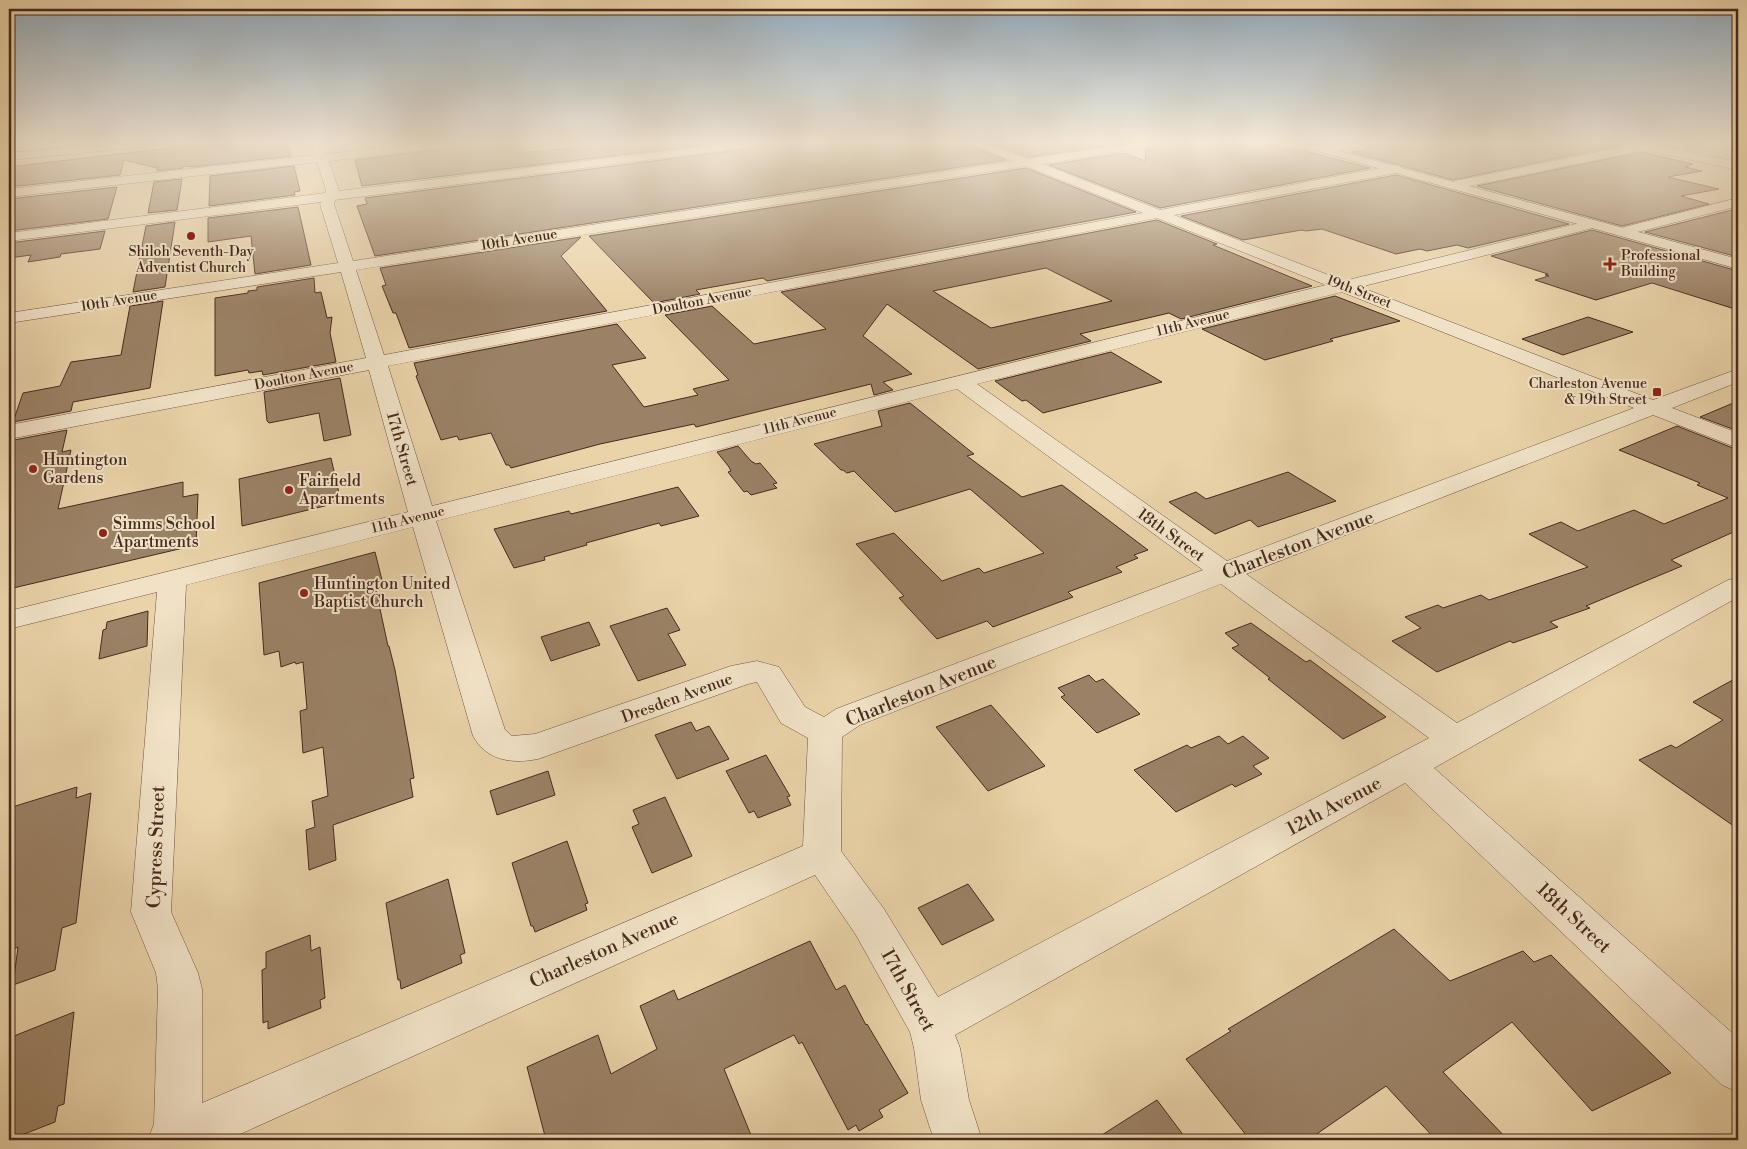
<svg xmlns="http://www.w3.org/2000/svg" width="1747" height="1149" font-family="'Libre Bodoni',serif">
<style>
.building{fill:#9b8266;stroke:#462a1e;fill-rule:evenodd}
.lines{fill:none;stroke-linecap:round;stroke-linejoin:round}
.street-casing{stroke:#6f5441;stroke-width:1}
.secondary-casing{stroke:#462a1e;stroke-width:1}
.street{fill:#f1e2c7;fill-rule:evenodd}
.secondary{fill:#f1e2c7;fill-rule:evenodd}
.poi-dot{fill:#8f2418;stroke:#f1e2c7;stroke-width:2}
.labels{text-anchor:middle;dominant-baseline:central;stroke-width:4;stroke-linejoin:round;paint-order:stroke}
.far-street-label{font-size:14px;fill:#462a1e;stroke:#f1e2c7}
.far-poi-label{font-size:14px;fill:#462a1e;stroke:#f1e2c7}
.street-label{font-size:16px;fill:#462a1e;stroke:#f1e2c7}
.poi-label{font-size:16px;fill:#462a1e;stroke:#f1e2c7;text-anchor:start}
.near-street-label{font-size:19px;fill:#462a1e;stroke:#f1e2c7}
</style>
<rect width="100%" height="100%" fill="#ead3a9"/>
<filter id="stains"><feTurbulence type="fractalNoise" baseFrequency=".004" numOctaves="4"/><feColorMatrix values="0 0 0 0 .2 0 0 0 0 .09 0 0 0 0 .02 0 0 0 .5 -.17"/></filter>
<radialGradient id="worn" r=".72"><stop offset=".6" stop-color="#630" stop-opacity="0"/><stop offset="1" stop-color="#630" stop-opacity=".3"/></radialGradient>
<g class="building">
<polygon points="203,144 288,144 291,156 193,167 184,166 183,168 157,171 157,168 124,160 120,175 9,187 9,167"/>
<polygon points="452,144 521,144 527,152 622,144 711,144 362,186 355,160 444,149"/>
<polygon points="755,144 973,144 975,148 1006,160 375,256 357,206 367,204 365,198 747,149"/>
<polygon points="993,144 1099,144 1104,146 1028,157"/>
<polygon points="1155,144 1278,144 1370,168 1160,208 1049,165 1124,153 1145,161 1146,149"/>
<polygon points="1366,144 1627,144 1453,180 1351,152 1365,150"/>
<polygon points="1642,152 1693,164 1685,167 1702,171 1668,177 1719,189 1681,196 1709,204 1622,226 1477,186"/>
<polygon points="294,166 300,191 294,192 295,195 209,206 210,176"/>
<polygon points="1026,168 1136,212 767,281 763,278 696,290 700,294 654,303 589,236"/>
<polygon points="1396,175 1569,224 1468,248 1457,245 1427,251 1420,249 1396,254 1322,229 1306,231 1302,230 1243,240 1181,216"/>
<polygon points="182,179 177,210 148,213 154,182"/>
<polygon points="117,187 108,219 9,231 9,199"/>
<polygon points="298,207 311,265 255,274 251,236 208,242 208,218"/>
<polygon points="1732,210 1738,211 1738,257 1645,232"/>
<path d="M1157 220 1217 244 1213 245 1312 286 1181 319 1169 313 1080 334 1091 341 978 369 887 304 863 336 912 374 883 382 893 390 874 395 871 384 696 427 694 424 600 444 511 468 509 465H506L491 433 459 440 457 436 441 440 416 376 418 375 414 363 617 324 646 358 612 365 644 407 698 395 693 389 729 380 665 315 712 306 754 344 826 329 781 292ZM1046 268 1112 301 991 328 933 291Z"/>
<polygon points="175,222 165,287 133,292 146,226"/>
<polygon points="1592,230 1738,271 1738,310 1652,283 1596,300 1535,280 1549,276 1545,275 1548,274 1491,256"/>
<polygon points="105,231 100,249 61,254 60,257 28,262 31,255 9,258 9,243"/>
<polygon points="581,237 561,256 607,311 409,348 396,313 393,313 382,286 386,285 380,268"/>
<polygon points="314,278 315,293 321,292 327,318 332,317 330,333 336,362 263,375 262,371 249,373 248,370 215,376 215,298 248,293 248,291 257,290 257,287"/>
<polygon points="1335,296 1400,321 1330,339 1333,341 1265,360 1202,329"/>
<polygon points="163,301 150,388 73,402 71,411 13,422 23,393 60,386 71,362 121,355 130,306"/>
<polygon points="1588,317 1633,332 1563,355 1522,339"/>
<polygon points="1111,352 1162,382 1043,413 1026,400 1022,401 995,381"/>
<polygon points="340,378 351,435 324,441 319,413 269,423 267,421 264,392"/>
<polygon points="1738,401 1738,431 1700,417"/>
<polygon points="910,403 974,454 967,456 1022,497 1062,485 1148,550 1134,555 1138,558 1116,567 1122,572 1068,592 1073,597 993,627 987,621 937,639 899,598 904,596 856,544 894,533 942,581 979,568 984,573 1044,553 970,489 895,512 854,471 847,473 843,470 841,470 814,444 882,426 878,411"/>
<polygon points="1677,426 1738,450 1738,530 1671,560 1682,566 1586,606 1590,608 1550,622 1558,627 1513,643 1510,641 1437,672 1392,641 1421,628 1405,617 1438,605 1443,608 1481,595 1489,600 1588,567 1529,534 1561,522 1578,531 1634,510 1664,524 1728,498 1697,485 1700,483 1619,450"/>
<polygon points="67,430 62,452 71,450 58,509 183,482 183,497 198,494 196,545 9,589 9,441"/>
<polygon points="738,446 751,461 756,464 760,463 777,483 773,484 777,488 751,495 747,491 744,492 728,472 731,471 729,467 717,452"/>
<polygon points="331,458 341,502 242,526 239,479"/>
<polygon points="1288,472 1336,501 1258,527 1250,520 1215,534 1169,502 1196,492 1206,499"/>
<polygon points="678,487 699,516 661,526 659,523 586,543 587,545 544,557 545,560 514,568 494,529 569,511 571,514"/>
<polygon points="375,552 383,584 375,586 388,646 389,646 395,670 410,753 414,778 410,779 413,797 333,825 336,860 309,870 306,830 315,827 312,801 328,796 323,747 303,753 300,711 307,709 303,662 296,664 295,662 281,667 279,651 264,655 259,583"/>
<polygon points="667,608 680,630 668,634 686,665 638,681 610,626"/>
<polygon points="148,611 147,646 99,659 103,630 106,629 107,622"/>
<polygon points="589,622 600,645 551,661 541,637"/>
<polygon points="1251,623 1306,662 1310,660 1386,717 1343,739 1268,679 1270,678 1232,648 1239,645 1225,633"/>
<polygon points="1089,675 1096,682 1103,679 1140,714 1097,733 1061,697 1065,695 1058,688"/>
<polygon points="1738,677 1738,829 1639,760 1671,745 1676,748 1723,720 1693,702"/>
<polygon points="991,705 1045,766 988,791 936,727"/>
<polygon points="691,722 696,731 709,726 729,759 677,779 655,735"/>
<polygon points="1219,736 1228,744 1243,736 1269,758 1253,766 1262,774 1235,787 1232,784 1176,812 1134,770 1187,745 1191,748"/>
<polygon points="766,755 790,796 787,797 791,805 758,818 754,811 749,813 726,771"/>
<polygon points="548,771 555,795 497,815 490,791"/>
<polygon points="77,787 76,798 91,793 76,923 62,928 55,970 13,985 18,947 9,951 9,808"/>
<polygon points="665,797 692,856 652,873 632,827 639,824 633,810"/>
<polygon points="567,841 588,903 585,904 587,910 535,932 533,926 531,926 512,863"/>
<polygon points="448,879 465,953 460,955 462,963 401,989 400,980 398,980 386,903"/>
<polygon points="968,884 994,920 942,945 918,908"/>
<polygon points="1394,929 1450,981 1523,951 1534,962 1551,955 1671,1073 1592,1111 1512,1022 1443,1072 1508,1140 1436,1140 1386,1086 1308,1140 1250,1140 1186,1059 1231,1031 1228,1029"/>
<polygon points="310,935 311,951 320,947 325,998 320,1000 321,1008 268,1029 268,1021 263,1023 262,970 266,968 266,952"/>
<polygon points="810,941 836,990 845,985 866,1025 867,1024 908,1093 879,1110 883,1117 859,1131 856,1125 848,1130 802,1042 799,1044 794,1035 724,1069 753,1140 546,1140 527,1067 598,1035 611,1074 657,1049 640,1006 674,990 678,1000"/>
<polygon points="74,1012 64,1104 58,1106 55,1122 9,1140 9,1038"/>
<polygon points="1157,1100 1187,1140 1094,1140"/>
</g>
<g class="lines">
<defs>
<g id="street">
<path d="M312 144H322L326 154 417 144H450L444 147 329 161 339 191 723 144H753L747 147 335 200 334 204 353 261 1013 161 976 146 975 144H989L1028 159 1128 144H1153L1148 147 1042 164 1160 210 1396 165 1400 166 1402 169 1396 173 1174 215 1344 281 1592 220 1597 221 1599 224 1597 227 1360 287 1653 400 1738 369V382L1672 408 1738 433V448L1653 415 1246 574 1457 723 1728 580 1738 578V597L1434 768 1738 1038V1092L1722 1085 1405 783 955 1035 960 1048 969 1100 982 1140H934L921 1100 914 1048 910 1032 856 935 815 875 227 1140H148L154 1124 158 989 156 973 131 912 157 592 9 629V611L408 512 369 370 9 439V425L366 358 341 272 9 323V313L338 263 320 204 321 202 9 241V233L325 193 326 190 317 162 9 197V189L315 155ZM1026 166 1143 213 384 355 356 270ZM1157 218 1326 285 432 506 388 366ZM1342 292 1634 408 1227 561 977 384ZM957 389 1203 570 836 709 824 717 805 707 779 667 757 661 731 666 535 734 512 736 505 730 436 521ZM413 527 473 736C487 761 512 764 538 759L748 684 757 682 781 723 808 738 803 846 202 1103V989L198 973 171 912 186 585ZM1221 584 1429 738 938 997 884 909 841 851 842 737 860 725Z"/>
<path d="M1335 144H1361C1355 149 1323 154 1317 149L1319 147Z"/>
<polygon points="1633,144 1662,144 1661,146 1738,162 1738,170 1645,150 1455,189 1449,185 1455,181 1633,145"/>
<polygon points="1738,198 1738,206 1622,236 1617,235 1615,232 1617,229"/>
</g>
<g id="secondary">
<polygon points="111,144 148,144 142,147 9,160 9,153"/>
<polygon points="1297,144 1314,144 1738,259 1738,269 1299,146"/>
</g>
</defs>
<use href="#street" class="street-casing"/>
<use href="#secondary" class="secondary-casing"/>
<use href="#street" class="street"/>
<use href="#secondary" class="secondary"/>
</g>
<linearGradient id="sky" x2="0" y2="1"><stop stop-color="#92aabc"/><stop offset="0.47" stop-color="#f6ebd8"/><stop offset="1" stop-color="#f6ebd8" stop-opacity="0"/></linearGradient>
<rect width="1747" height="304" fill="url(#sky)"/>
<g class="poi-dot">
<circle cx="191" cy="236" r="5"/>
<path d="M1607.5 256.5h5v5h5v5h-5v5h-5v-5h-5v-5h5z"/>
<rect x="1652" y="387" width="10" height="10" rx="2.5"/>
<circle cx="33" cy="469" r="5"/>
<circle cx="289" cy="490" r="5"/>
<circle cx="103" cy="533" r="5"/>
<circle cx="304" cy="593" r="5"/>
</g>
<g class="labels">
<g class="far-street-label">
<text transform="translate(519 240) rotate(-9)">10th Avenue</text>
<text transform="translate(1359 292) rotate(21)">19th Street</text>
<text transform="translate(119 301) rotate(-9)">10th Avenue</text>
<text transform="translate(702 301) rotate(-11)">Doulton Avenue</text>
<text transform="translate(1193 323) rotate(-14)">11th Avenue</text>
<text transform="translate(304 376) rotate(-11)">Doulton Avenue</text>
<text transform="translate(800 421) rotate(-14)">11th Avenue</text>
<text transform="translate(408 520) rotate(-14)">11th Avenue</text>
</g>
<g class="far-poi-label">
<text x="191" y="252">Shiloh Seventh-Day<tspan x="191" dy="16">Adventist Church</tspan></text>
<text x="1621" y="256" text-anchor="start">Professional<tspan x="1621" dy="16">Building</tspan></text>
<text x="1647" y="384" text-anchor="end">Charleston Avenue<tspan x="1647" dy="16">&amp; 19th Street</tspan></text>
</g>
<g class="street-label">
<text transform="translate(402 449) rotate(74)">17th Street</text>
<text transform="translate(1171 535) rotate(36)">18th Street</text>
<text transform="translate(677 698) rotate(-20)">Dresden Avenue</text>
</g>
<g class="poi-label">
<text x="43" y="460">Huntington<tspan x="43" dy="18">Gardens</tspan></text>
<text x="299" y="481">Fairfield<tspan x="299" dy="18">Apartments</tspan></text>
<text x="113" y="524">Simms School<tspan x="113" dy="18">Apartments</tspan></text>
<text x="314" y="584">Huntington United<tspan x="314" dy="18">Baptist Church</tspan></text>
</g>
<g class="near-street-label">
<text transform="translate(1298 545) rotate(-21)">Charleston Avenue</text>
<text transform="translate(921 691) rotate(-22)">Charleston Avenue</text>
<text transform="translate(1334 806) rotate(-28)">12th Avenue</text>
<text transform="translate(156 847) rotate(-88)">Cypress Street</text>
<text transform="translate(1574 918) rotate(43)">18th Street</text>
<text transform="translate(604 950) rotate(-24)">Charleston Avenue</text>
<text transform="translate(908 990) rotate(61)">17th Street</text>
</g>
</g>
<rect width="1747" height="1149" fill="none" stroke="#ead3a9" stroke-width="30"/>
<rect x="10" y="10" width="1727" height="1129" fill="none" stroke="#462a1e" stroke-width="2.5"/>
<rect x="15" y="15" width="1717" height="1119" fill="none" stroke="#462a1e"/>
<rect width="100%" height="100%" filter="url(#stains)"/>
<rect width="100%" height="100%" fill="url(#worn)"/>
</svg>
